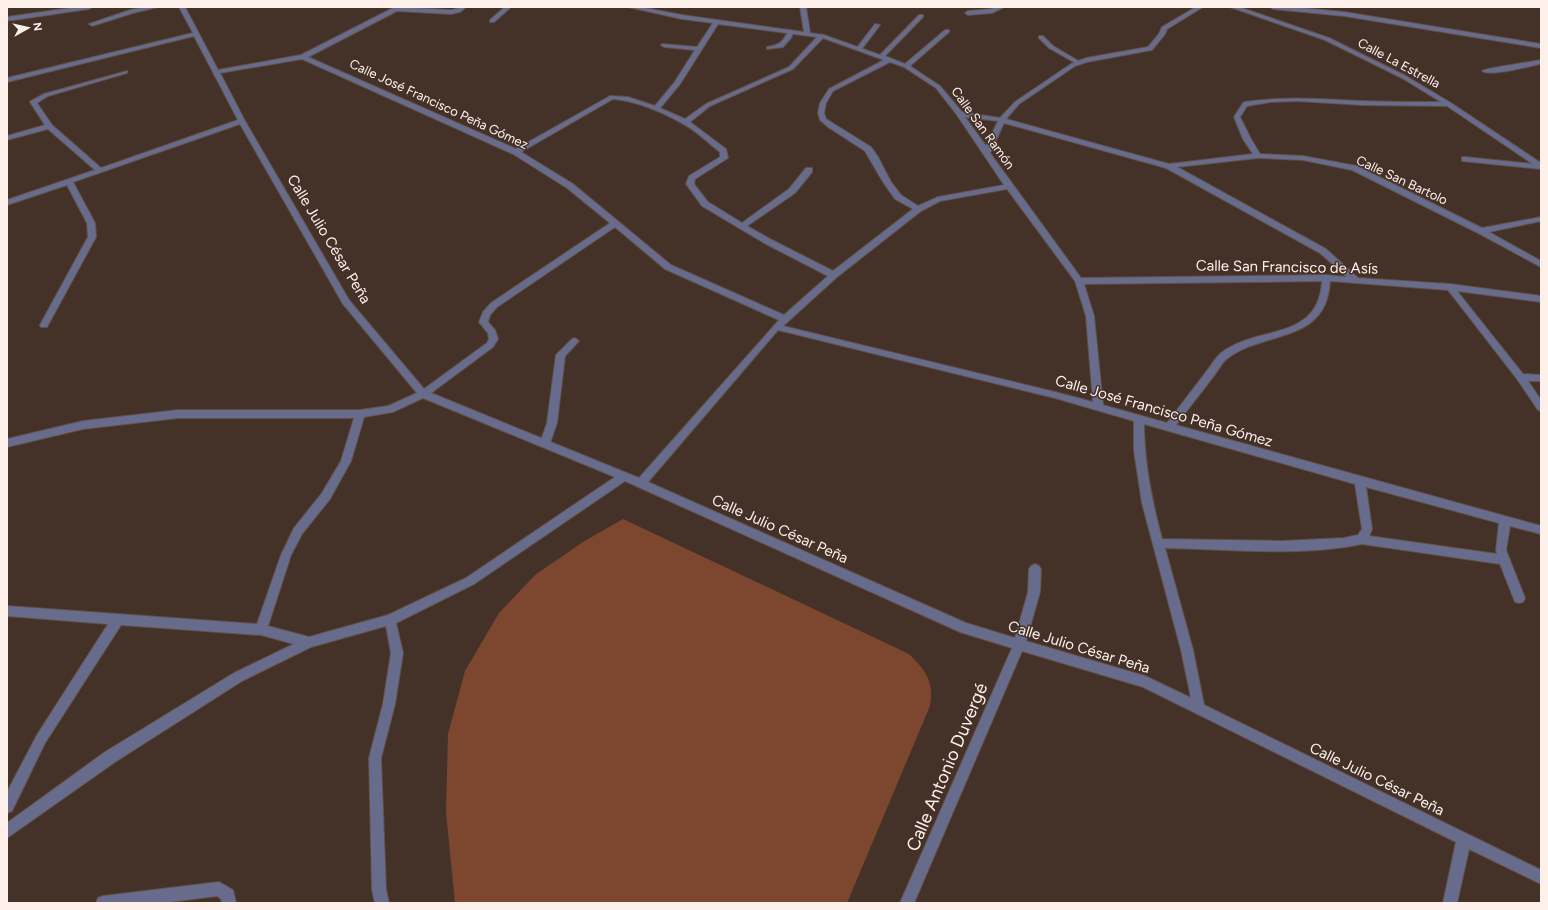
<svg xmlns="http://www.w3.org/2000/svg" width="1548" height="910" font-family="Figtree,sans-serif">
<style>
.green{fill:#7c472e}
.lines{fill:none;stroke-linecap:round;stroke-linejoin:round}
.service-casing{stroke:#625047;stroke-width:2}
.minor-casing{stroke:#625047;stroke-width:2}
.service{fill:#686c8c;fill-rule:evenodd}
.minor{fill:#686c8c;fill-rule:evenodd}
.labels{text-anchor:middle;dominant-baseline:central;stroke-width:3;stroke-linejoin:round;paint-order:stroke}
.far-street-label{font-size:13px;fill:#fdf0eb;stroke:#443128}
.street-label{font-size:15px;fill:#fdf0eb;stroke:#443128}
.near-street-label{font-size:18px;fill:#fdf0eb;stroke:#443128}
</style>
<rect width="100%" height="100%" fill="#443128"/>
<path class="green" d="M623 519 909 654C926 671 934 681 930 706L847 903H455L446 812 448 734 465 671 499 613 535 575 583 542Z"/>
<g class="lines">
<defs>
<g id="service">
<polygon points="145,7 158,7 133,13 92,26 89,24 130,10"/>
<polygon points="996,7 1004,7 992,13 968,15 965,13 968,11 991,9"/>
<polygon points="875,24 880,25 861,50 857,50 856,49"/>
<path d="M789 30 794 31 791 38 783 47 767 49V47C781 44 782 43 789 30Z"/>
<polygon points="1039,36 1043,36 1053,46 1082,63 1077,64 1049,48 1039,38"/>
<polygon points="575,338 579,341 565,356 557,423 550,443 548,446 542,446 540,443 547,423 556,355 572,339"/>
</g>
<g id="minor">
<polygon points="77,7 92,7 89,9 7,21 7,17"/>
<path d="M179 7H185L218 70 301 55 395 7 451 10C457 9 460 7 466 7L460 12 451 14 397 11 308 57 516 149 610 96 628 97 655 106 674 83 695 50 664 47 661 45 662 44 697 47 713 23 682 19 628 7H640L682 15 804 32 800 7H806L810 33 824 35 880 55 919 15H923V17L885 56 905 64 945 30H949V32L910 66 940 86 962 112 1000 118 1015 102 1071 64 1086 58 1148 47 1159 34 1162 27 1196 7H1203L1167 29 1165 34 1152 50 1087 62 1075 66 1019 104 1006 119 1169 164 1253 154 1243 139 1234 117 1243 103 1245 102C1287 96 1320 99 1361 101 1388 102 1414 102 1441 102L1402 78 1325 40 1230 7H1239L1329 38 1406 76 1451 103 1541 163V169L1462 161V157H1465L1533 164 1447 106 1363 105 1297 101 1271 102 1247 106 1240 117 1251 139 1260 154 1303 156 1357 166 1482 228 1541 217V221L1489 232 1541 261V267L1478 233 1352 170 1303 160 1258 158 1177 167 1326 249 1358 278 1450 284 1541 296V302L1457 291 1523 374 1541 375V381H1528L1541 400V411L1538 410 1517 379 1448 290 1330 281C1327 344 1265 330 1228 358 1222 362 1218 371 1213 377 1201 393 1188 409 1176 425L1541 526V534L1510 526 1506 550 1525 598 1523 602 1519 603 1515 602 1500 564 1362 544C1302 557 1226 549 1165 548L1193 650 1204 705 1541 870V884L1469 849 1457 903H1443L1456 842 1143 687 1022 651 914 903H900L1012 648 960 632 625 481 474 584 396 623 403 653 395 704 381 758 386 890 389 903H375L372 890 369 758 383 704 391 653 386 626 311 647 242 681 115 762 7 838V823L105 752 234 673 294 644 261 635 121 625 45 743 12 811 7 813V792L37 735 108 624 7 616V606L257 624 281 555 294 528 322 493 341 461 354 418H178L83 429 7 447V439L83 421 178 410H360L388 406 417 393 343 304 240 124 73 182 95 223 96 237 47 327H41L40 325 88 237 87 223 67 185 7 205V200L95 170 48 129 7 140V136L45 125 30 102 31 101 44 94 127 71V73L48 96 37 103 52 125 101 168 238 120 194 36 7 82V78L193 33ZM718 24 817 37 789 67 706 104 685 119 660 108 680 84ZM823 38 884 60 829 89 820 103 818 113 820 120 828 127 865 151 883 182 895 199 913 209 833 271 772 240 747 226 795 193 812 172V168H806L789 189 742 223 708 202 694 184 695 179 728 158 726 149 690 122 710 106 793 69ZM302 59 513 154 567 188 610 223 491 303 483 312 479 322 488 333 489 339 487 343 424 389 349 300 245 121 220 73ZM890 62 904 67 936 88 957 115 1004 185 938 197 918 206 901 195 891 182 878 157 871 147 826 119 824 113 826 103 833 91ZM613 99C637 101 665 113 685 125 698 132 708 143 720 152V157L689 176 686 184 702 206 766 244 828 276 784 315 671 265 573 184 521 152ZM965 117 998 121 986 146ZM1004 123 1166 168 1320 253 1347 277 1326 275 1081 278 990 153ZM1007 189 1075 281 1086 316 1093 402 1055 392 783 326 837 277 921 211 940 201ZM615 227 665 269 779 320 639 478 431 393 493 347 498 339 495 330 488 322 490 315 497 307ZM1322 281C1319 342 1256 325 1221 353 1215 358 1211 366 1206 372 1193 389 1180 406 1167 423L1103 405 1094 316 1084 284ZM778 330 1055 398 1134 421V451L1142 503 1181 650 1191 698 1145 676 1026 641 1040 592 1041 569 1039 566 1035 564 1031 566 1029 569 1028 592 1015 638 966 623 648 482ZM423 398 615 477 466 578 388 615 309 637 268 626 291 555 302 534 330 499 351 461 364 417 393 412ZM1144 424 1355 484 1362 529 1358 535 1344 538 1282 541 1162 539C1152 501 1144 463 1144 424ZM1366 487 1499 523 1496 550 1497 554 1369 536 1372 529Z"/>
<polygon points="505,7 511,7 494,22 490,22 490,20"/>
<polygon points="1270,7 1291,7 1344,12 1541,44 1541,48 1344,16 1273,9"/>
<path d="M1541 60V64C1529 66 1490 77 1482 71 1486 68 1532 62 1541 60Z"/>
<polygon points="219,882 233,890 236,903 222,903 221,899 217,896 162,903 96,903 98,898 103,896"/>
</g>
</defs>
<use href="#service" class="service-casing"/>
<use href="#minor" class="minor-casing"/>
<use href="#service" class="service"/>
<use href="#minor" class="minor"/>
</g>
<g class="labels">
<g class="far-street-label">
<text transform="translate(1399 63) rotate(28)">Calle La Estrella</text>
<text transform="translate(439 104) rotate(25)">Calle José Francisco Peña Gómez</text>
<text transform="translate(983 128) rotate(54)">Calle San Ramón</text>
<text transform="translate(1402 180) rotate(25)">Calle San Bartolo</text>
</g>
<g class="street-label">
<text transform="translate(329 239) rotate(59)">Calle Julio César Peña</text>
<text transform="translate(1287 267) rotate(1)">Calle San Francisco de Asís</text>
<text transform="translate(1164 411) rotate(16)">Calle José Francisco Peña Gómez</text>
<text transform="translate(780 529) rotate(24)">Calle Julio César Peña</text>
<text transform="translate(1079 647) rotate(17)">Calle Julio César Peña</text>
<text transform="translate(1377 779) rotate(26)">Calle Julio César Peña</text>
</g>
<g class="near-street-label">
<text transform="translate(947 767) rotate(-67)">Calle Antonio Duvergé</text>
</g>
</g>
<rect width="1548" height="910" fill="none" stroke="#fdf0eb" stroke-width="16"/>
<g transform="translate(28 28) rotate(82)" stroke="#443128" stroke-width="3" paint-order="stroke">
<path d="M0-3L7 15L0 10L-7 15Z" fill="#fdf0eb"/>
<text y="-6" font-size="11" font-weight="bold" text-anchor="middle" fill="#fdf0eb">N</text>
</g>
</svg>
